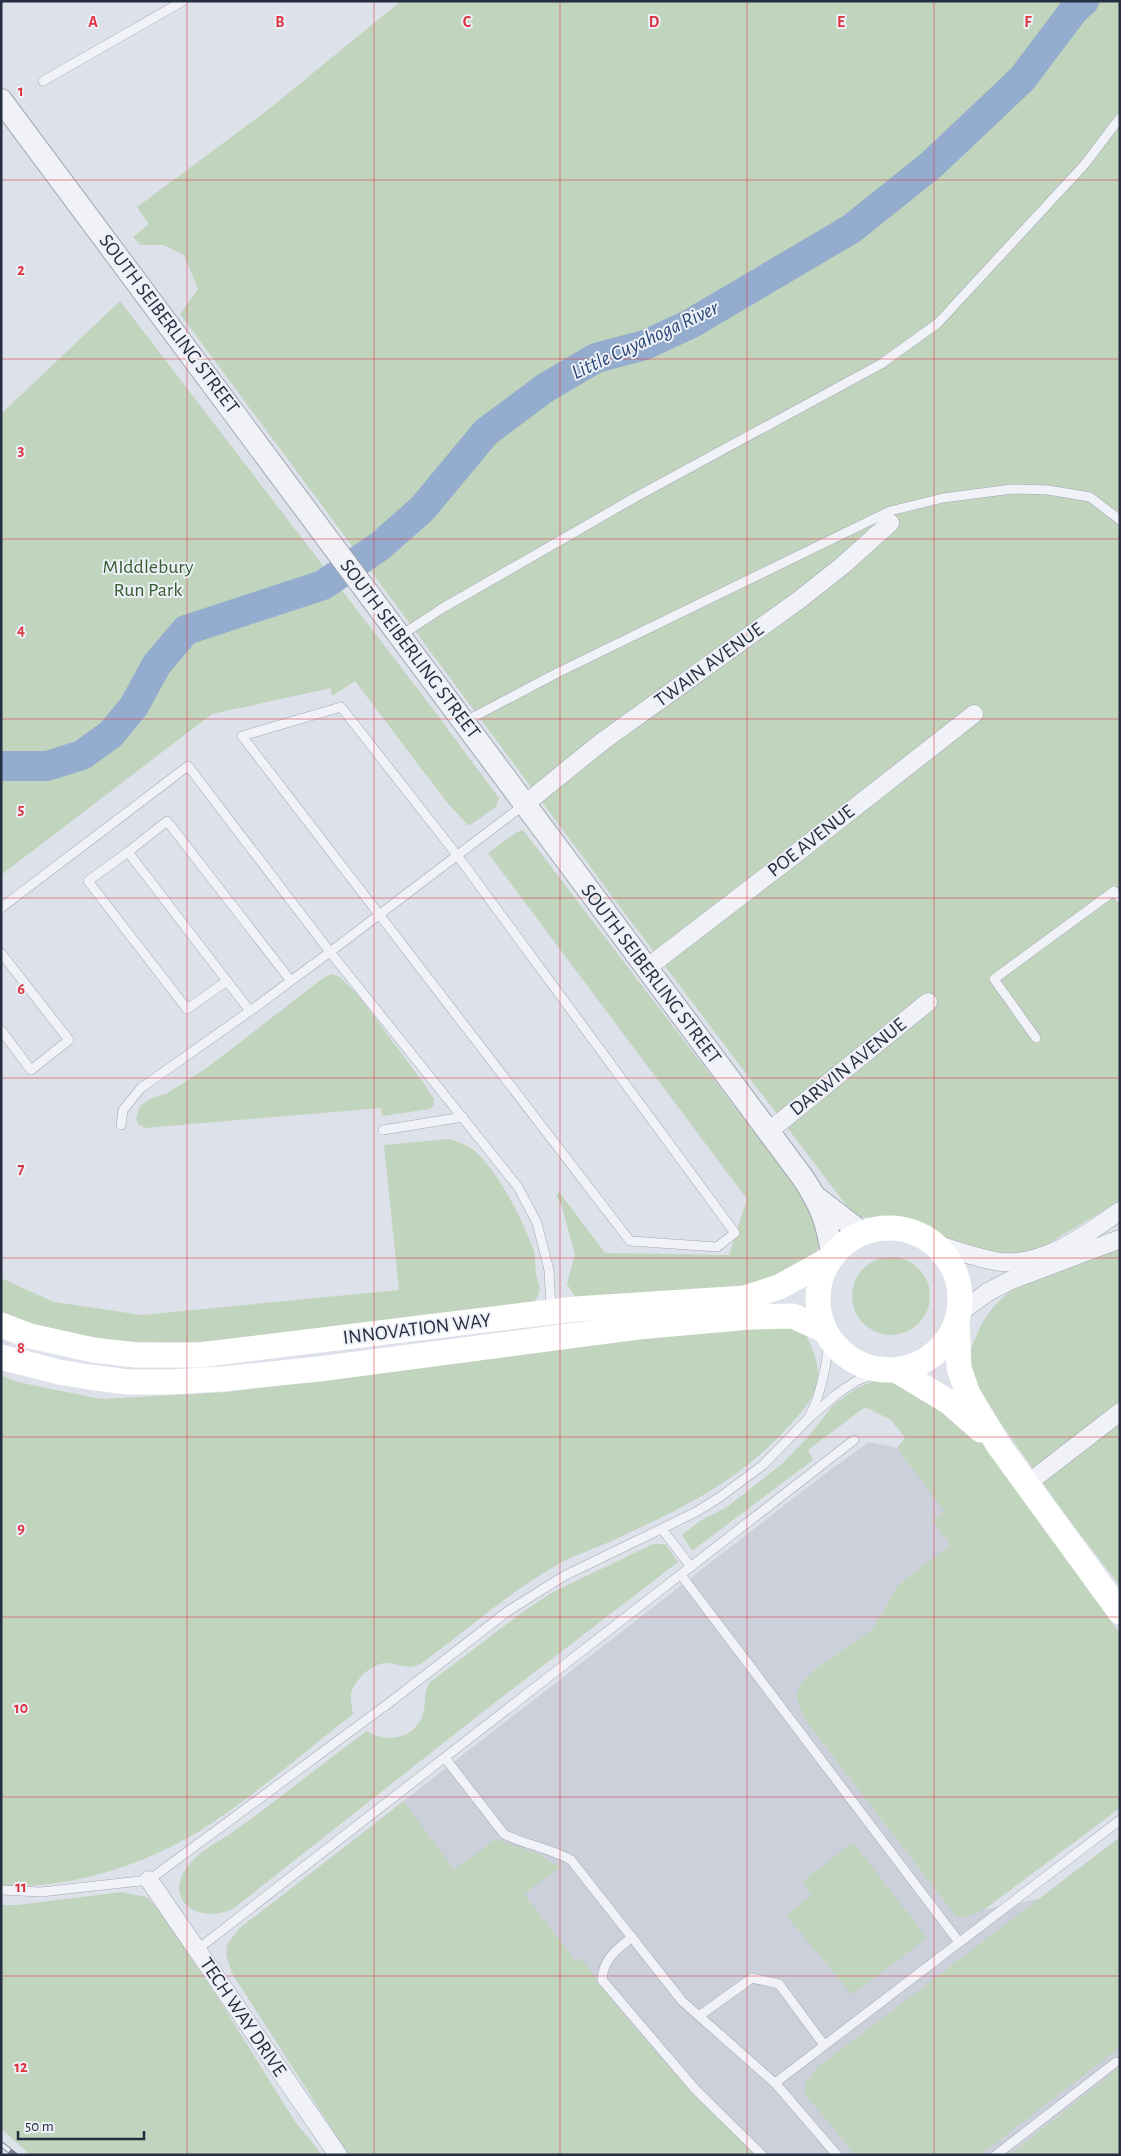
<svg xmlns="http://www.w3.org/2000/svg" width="1121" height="2156" font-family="'Alegreya Sans',sans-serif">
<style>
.built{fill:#cbd0db}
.green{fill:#c1d4bd}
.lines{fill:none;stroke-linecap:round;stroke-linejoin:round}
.river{stroke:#94accd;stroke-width:30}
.service-casing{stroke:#a2a7b3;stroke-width:10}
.minor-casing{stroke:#a2a7b3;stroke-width:19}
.tertiary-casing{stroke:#a2a7b3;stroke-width:24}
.service{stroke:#f0f2f7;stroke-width:9}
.minor{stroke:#f0f2f7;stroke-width:18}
.tertiary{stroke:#f0f2f7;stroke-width:22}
.secondary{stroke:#fff;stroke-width:25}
.rail-casing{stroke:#757f94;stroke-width:5.5}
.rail{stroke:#edf0f6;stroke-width:4;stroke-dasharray:11;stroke-linecap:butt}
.grid{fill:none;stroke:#dd3441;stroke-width:1;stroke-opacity:0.55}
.labels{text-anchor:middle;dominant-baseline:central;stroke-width:4;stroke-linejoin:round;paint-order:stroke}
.street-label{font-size:20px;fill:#252d41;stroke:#edf0f6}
.park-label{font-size:20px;fill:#365e31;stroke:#edf0f6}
.water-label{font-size:21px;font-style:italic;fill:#2b4879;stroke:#edf0f6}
.grid-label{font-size:16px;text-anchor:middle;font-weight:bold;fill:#dd3441;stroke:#edf0f6;stroke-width:4;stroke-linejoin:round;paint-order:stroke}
</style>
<rect width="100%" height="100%" fill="#dde1e9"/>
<polygon class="built" points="869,1442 897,1448 945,1511 950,1545 898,1585 872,1630 815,1669 796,1695 805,1720 955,1915 1039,1899 1120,2008 1120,2067 1009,2155 349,2155 232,1973 226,1955 227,1944 240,1928 826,1473"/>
<g class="green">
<polygon points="401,1 1120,1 1120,1201 1037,1250 1005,1258 979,1253 940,1235 921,1223 861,1217 849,1209 623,911 180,314 198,289 184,255 163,245 140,245 133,237 149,224 137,207 269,109"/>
<polygon points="120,301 423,696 499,798 496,807 470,825 468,825 449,805 355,681 332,696 331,688 212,714 1,875 1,414"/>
<polygon points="523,830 812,1208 822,1239 817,1251 806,1264 752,1291 576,1298 567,1284 575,1254 561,1204 556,1196 559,1192 605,1253 729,1255 747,1199 488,853 515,833"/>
<polygon points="331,974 340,977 358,995 422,1081 434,1099 434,1105 430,1109 382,1116 381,1108 145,1128 138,1124 136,1119 140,1106 152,1098 166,1094 208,1067 322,979"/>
<path d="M449 1139C459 1142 468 1145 476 1152 500 1174 523 1221 534 1251 536 1258 535 1266 536 1274 539 1286 543 1291 534 1302L261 1338 183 1343 111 1341 40 1329 1 1317V1278L54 1302 142 1315 399 1290 384 1145Z"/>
<path d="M1120 1246V1586L1063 1512 984 1399C977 1387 966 1368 970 1353 972 1346 975 1338 978 1332 1000 1277 1070 1264 1120 1246Z"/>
<circle cx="891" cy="1296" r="39"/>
<path d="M726 1324 795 1328 806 1334C811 1346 818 1360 818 1373 818 1396 802 1412 787 1428 735 1485 676 1511 607 1543 592 1549 576 1555 562 1562 511 1591 467 1629 421 1664 407 1670 401 1664 387 1663 373 1662 354 1680 351 1694 350 1700 352 1707 353 1714 307 1750 261 1790 212 1823 152 1863 74 1889 1 1886V1375L17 1382 101 1399 228 1392Z"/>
<polygon points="876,1380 896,1380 968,1421 1070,1554 1084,1584 1120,1633 1120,1808 985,1909 964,1918 955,1915 805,1720 796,1695 802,1683 815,1669 872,1630 898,1585 950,1545 933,1520 944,1511 897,1448 905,1438 891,1420 865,1407 808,1450 813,1460 692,1551 682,1535 700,1521 727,1507 783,1463 808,1437 834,1404 857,1388"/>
<path d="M653 1544H665L678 1562 484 1711 234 1908C200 1926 161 1900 188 1866 199 1851 215 1844 230 1834 277 1801 321 1764 367 1731 387 1744 415 1739 423 1714 426 1704 424 1693 429 1683L524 1611 551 1593Z"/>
<path d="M404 1801 454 1870 496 1839 541 1855 553 1864 562 1866 524 1894 577 1963 581 1957C631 2031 694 2094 758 2155H349L232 1973C224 1949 224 1948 240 1928Z"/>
<polygon points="1120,1837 1120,2047 980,2155 855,2155 805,2094 805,2083 818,2067"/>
<polygon points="853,1842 927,1938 852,1995 786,1915 812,1895 802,1882"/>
<polygon points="121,1892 147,1897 164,1917 225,2009 294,2120 322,2155 31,2155 1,2129 1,1905 18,1905"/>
<polygon points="1120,2067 1120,2155 1009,2155"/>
</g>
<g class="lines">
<polyline class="river" points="1,766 47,766 82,755 111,734 134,706 157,664 186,630 323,585 380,546 422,509 486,432 545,388 596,358 645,345 690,324 851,229 931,165 1022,79 1074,10 1084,1"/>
<defs>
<g id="service">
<polyline points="43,81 183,1"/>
<polyline points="400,636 441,609 634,498 881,364 938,323 1085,164 1120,118"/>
<polygon points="341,707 457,855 735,1233 717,1247 630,1241 242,736"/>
<polyline points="464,722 557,673 890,511 943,498 1012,489 1048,490 1090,497 1120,520"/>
<polyline points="525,804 330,952 518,1187 537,1223 549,1270 551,1309"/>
<polyline points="128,852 88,881 187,1009 227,981"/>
<polyline points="1,908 188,766 330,952 250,1011 128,852 167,821 291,981"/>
<polyline points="1,953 69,1040 31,1070 1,1030"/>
<polyline points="1036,1038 994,979 1114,891 1120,898"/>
<polyline points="121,1125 123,1110 141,1088 250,1011"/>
<polyline points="383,1130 463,1117"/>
<path d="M810 1416C822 1390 827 1366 829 1337"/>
<polyline points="662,1529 691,1567"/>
<polyline points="681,1575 959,1942"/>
<path d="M445 1758 504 1834C525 1845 550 1848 571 1860L682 2001 776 2084 837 2155"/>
<polyline points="1,1890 41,1892 149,1880 389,1703 508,1611 564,1576 696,1512 720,1497 763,1465 808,1419 838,1393 858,1380 884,1370"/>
<path d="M632 1937C617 1949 603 1959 602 1980L695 2089 762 2155"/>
<polyline points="198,1949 854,1440"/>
<polyline points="699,2016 752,1978 779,1984 824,2045"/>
<polyline points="775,2083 1120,1820"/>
<polyline points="996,2155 1116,2062"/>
</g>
<g id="minor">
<polyline points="525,804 603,741 799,600 842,566 890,523"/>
<polyline points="648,967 789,859 974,714"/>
<polyline points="768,1132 928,1002"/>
<path d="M935 1244C956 1250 979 1259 1001 1262 1044 1266 1087 1234 1120 1211"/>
<polyline points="958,1314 988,1292 1009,1281 1120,1239"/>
<polyline points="1027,1484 1120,1412"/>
<polyline points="149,1880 338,2155"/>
</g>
<g id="tertiary">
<path d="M1 100 803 1178C821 1205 828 1224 832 1255"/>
<polyline points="818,1199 862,1233"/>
</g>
</defs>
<use href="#service" class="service-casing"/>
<use href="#minor" class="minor-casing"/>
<use href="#tertiary" class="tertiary-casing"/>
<use href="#service" class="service"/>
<use href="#minor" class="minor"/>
<use href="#tertiary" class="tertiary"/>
<g class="secondary">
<circle cx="889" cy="1299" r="71"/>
<polyline points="957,1321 959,1368 968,1394 999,1446 1120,1612"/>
<polyline points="1,1325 30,1336 93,1350 136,1355 199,1355 575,1309 745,1298 779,1287 828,1260"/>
<polyline points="1,1357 59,1372 89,1377 128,1382 170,1382 222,1379 319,1369 638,1327 750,1317 793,1316 824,1330"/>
<polyline points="896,1370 949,1402 981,1430"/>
</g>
<defs>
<polyline id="rail" points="1,2144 15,2155"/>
</defs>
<use href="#rail" class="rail-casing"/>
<use href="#rail" class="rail"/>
</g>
<path class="grid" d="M187 1V2155M374 1V2155M560 1V2155M747 1V2155M934 1V2155M1 180H1120M1 359H1120M1 539H1120M1 719H1120M1 898H1120M1 1078H1120M1 1258H1120M1 1437H1120M1 1617H1120M1 1797H1120M1 1976H1120"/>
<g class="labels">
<g class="street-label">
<text transform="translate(169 324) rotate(53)">SOUTH SEIBERLING STREET</text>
<text transform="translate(410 649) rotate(53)">SOUTH SEIBERLING STREET</text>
<text transform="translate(709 665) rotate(-36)">TWAIN AVENUE</text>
<text transform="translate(811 841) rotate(-38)">POE AVENUE</text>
<text transform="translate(651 974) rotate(53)">SOUTH SEIBERLING STREET</text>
<text transform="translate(848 1067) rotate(-39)">DARWIN AVENUE</text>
<text transform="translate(417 1329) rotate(-7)">INNOVATION WAY</text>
<text transform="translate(243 2017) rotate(56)">TECH WAY DRIVE</text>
</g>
<g class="park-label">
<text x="148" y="567">MIddlebury<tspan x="148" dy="23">Run Park</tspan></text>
</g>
<g class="water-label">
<text transform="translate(645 340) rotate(-25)">Little Cuyahoga River</text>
</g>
</g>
<g class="grid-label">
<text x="93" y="27">A</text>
<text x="280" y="27">B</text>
<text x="467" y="27">C</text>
<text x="654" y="27">D</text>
<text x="841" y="27">E</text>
<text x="1028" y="27">F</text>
<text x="21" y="96">1</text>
<text x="21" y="275">2</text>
<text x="21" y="455">3</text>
<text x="21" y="635">4</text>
<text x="21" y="814">5</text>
<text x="21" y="994">6</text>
<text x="21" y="1174">7</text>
<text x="21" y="1353">8</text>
<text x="21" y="1533">9</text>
<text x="21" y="1713">10</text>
<text x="21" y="1892">11</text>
<text x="21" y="2072">12</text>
</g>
<rect width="1121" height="2156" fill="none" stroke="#252d41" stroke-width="5"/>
<path d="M18 2131v8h126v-8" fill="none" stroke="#252d41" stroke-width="2.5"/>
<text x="25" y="2131" font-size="15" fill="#252d41" stroke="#edf0f6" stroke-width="4" paint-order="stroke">50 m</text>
</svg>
